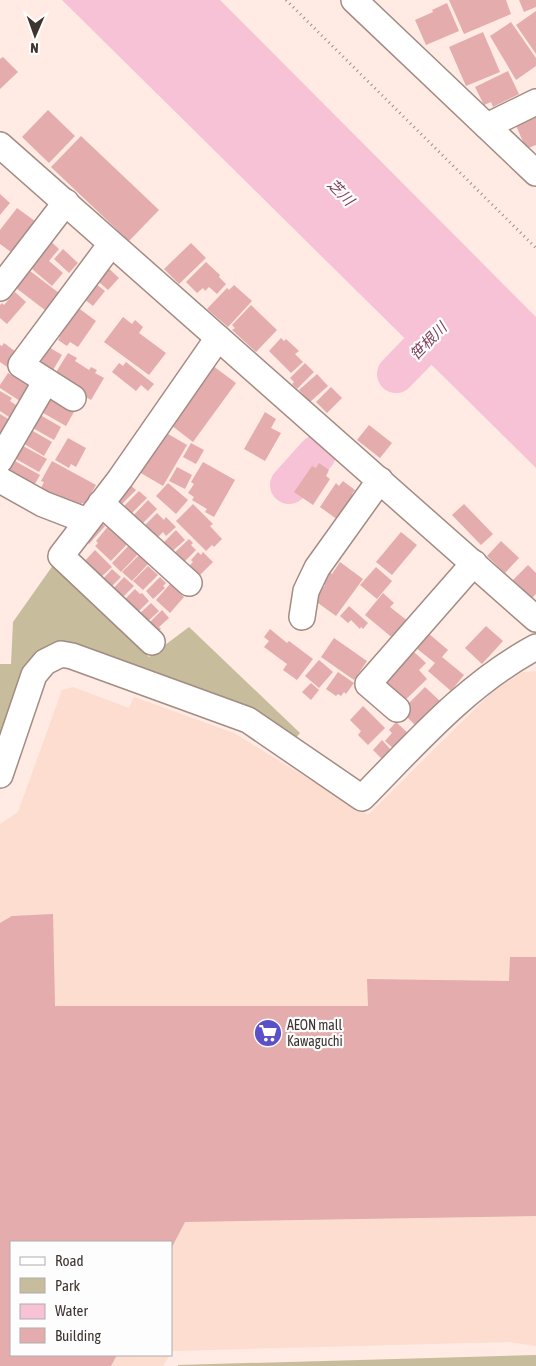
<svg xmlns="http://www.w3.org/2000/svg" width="536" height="1366" font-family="'Asap Condensed','Noto Sans JP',sans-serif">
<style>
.built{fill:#fdddcf}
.green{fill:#c7bc9b}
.water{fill:#f7c2d5}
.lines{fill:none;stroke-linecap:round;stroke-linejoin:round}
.river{stroke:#f7c2d5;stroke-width:38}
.building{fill:#e4acac}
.minor-casing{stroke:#a28c83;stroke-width:28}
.path{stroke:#9d8f89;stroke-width:3;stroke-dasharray:1 4;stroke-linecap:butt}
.minor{stroke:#fff;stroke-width:25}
.labels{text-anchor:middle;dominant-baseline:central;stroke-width:4.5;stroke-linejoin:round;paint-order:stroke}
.poi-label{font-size:14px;fill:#3d3430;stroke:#fdfdfd;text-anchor:start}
.water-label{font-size:15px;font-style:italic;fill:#803f5a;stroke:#fdfdfd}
</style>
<rect width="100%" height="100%" fill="#ffebe3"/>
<polygon class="built" points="536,671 536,1346 509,1342 173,1351 171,1354 171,1242 11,1242 11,1355 170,1355 163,1366 0,1366 0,824 18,812 62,690 73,687 129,708 134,697 234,733 368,815 494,690 523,672"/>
<g class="green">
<polygon points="56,561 149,657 189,627 300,733 295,739 66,643 0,744 0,664 11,664 13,622"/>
<polygon points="536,1355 536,1366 178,1366 178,1365"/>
</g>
<polygon class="water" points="62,0 220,0 536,317 536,468"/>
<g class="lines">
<g class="river">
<polyline points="396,374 453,315"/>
<polyline points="289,485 317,454"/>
</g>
</g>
<g class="building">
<polygon points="449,0 506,0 511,14 464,34"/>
<polygon points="519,0 536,0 536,7 524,12"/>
<polygon points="447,3 459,31 426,45 415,20 433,12 432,10"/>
<polygon points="536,11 536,54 516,25"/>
<polygon points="511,22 536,58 536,66 516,80 490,36"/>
<polygon points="483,32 500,72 466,86 449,47"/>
<polygon points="3,57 18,72 0,89 0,59"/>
<polygon points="508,71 519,94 493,107 491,102 484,105 475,87"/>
<polygon points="48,110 75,136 49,163 22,137"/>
<polygon points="536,114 536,145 526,149 515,123"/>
<polygon points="81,136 159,210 129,241 51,167"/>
<polygon points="0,194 10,203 0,215"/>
<polygon points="17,208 39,224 15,255 0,244 0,230"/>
<polygon points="47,238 59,249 49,261 63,273 52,286 25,263"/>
<polygon points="191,243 206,258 179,284 164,269"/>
<polygon points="63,249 78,263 69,273 54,259"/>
<polygon points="206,262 220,275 219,277 226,284 217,294 209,287 205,291 203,288 197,293 186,282"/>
<polygon points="104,264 119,278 108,290 93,277"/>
<polygon points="30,271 59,293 45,310 16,288"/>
<polygon points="91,280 105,291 93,306 78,294"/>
<polygon points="234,285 252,301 228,327 207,309 227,288 229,290"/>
<polygon points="15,292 26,302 7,324 0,318 0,305 2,303 4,305"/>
<polygon points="251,305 277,330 256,352 232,330 235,328 232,325"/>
<polygon points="77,307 96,321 78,347 70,342 67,346 58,340 60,337 56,334"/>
<polygon points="123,317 132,324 135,320 143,327 139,333 166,353 149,375 104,342"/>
<polygon points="281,338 284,341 286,339 299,351 295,354 303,362 291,373 269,351"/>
<polygon points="4,343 20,355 10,369 0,362 0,345 2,346"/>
<polygon points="47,346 62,355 50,375 34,363"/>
<polygon points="68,353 77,358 75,361 89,370 91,367 97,370 95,373 104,378 91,400 53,377"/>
<polygon points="126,362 154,384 148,391 141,385 136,391 112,372 119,363 123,366"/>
<polygon points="209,363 236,383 193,442 167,422"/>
<polygon points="305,363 314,372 297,389 292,384 294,382 290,378"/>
<polygon points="8,373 30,387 20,401 0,388 0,385"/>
<polygon points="317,374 328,386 310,402 299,390"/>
<polygon points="331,387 342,398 327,413 316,402"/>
<polygon points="0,391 12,398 10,401 19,407 12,419 0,411"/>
<polygon points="47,396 74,412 66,426 38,410"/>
<polygon points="35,412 61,427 54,440 31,427"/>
<polygon points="265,412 276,419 271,428 281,433 265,461 244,449"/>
<polygon points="0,414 10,420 0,435"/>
<polygon points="369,425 392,443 380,458 357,440"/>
<polygon points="26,427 52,442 44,456 18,440"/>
<polygon points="163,431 187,445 163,486 134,469"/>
<polygon points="68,438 86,448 76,467 71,464 69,468 55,460"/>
<polygon points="191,443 204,450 196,464 183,457"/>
<polygon points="23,446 47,459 39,472 16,459"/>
<polygon points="13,460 40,475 32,489 6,473"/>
<polygon points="52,461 96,485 85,504 82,503 79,508 40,490 44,482 41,481"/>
<polygon points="203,462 235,480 214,517 205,512 207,509 192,500 194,497 188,493 194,484 191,482"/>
<polygon points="319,463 329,470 326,476 330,479 313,505 294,492 312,466 316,468"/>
<polygon points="177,467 192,475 185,489 169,481"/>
<polygon points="343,481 355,490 352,494 355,496 338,520 320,507 336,483 339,486"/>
<polygon points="127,482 136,490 117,509 109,501"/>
<polygon points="168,483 188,500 176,514 156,496"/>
<polygon points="139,491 147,498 128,517 120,510"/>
<polygon points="148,500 157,509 139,527 130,519"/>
<polygon points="193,504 213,524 210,526 222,539 214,547 212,545 206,551 176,521"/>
<polygon points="464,504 493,534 481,545 452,515"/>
<polygon points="157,513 164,520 166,517 176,527 166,536 163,532 154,541 144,526"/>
<polygon points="97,518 105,526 89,544 81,536"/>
<polygon points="110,524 129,542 111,561 95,546 98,543 96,541"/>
<polygon points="176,530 185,540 170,553 161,545"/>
<polygon points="401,532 417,545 392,575 376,562"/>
<polygon points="189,539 193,543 191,545 196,550 182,564 172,555"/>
<polygon points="501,541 519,558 505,573 487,556"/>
<polygon points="132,542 141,551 121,572 112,563"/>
<polygon points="95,550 112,567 98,580 82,564"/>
<polygon points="198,552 201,555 203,552 213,562 196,579 186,569 193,562 191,560"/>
<polygon points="141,553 150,562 132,581 122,572"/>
<polygon points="340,562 363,579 336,616 314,600 325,585 320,582 328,571 332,574"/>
<polygon points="528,565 536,573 536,594 532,598 513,580"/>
<polygon points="148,566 158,575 143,590 133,581"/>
<polygon points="376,567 392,581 377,599 360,585"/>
<polygon points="112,569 121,577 108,590 100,582"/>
<polygon points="124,577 134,586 120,600 111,591"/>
<polygon points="160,577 166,583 163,586 165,588 153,599 146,591"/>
<polygon points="170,584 184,597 170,613 156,600"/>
<polygon points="135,589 140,594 142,593 149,601 136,614 123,601"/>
<polygon points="383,593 394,603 390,607 409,622 395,640 365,615"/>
<polygon points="151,603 159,611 144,625 138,615"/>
<polygon points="349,606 368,623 363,629 361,627 360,629 351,620 348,623 340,616"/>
<polygon points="162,610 169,618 159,627 161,629 154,636 145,627"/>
<polygon points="486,626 503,641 482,664 465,648"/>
<polygon points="270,629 287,643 289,641 313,659 297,680 283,670 287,664 264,647 269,641 264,637"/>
<polygon points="428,633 448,650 442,657 464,675 451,691 428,671 435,663 416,648"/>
<polygon points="334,638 367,661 354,680 321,657"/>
<polygon points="414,652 426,663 419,670 427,679 399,706 382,688 389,681 387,679"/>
<polygon points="319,660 333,672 319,688 305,676"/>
<polygon points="338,672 354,683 346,694 344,692 341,696 338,694 336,696 326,689"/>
<polygon points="311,683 319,690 311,700 302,692"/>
<polygon points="425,687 440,701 416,726 401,711"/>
<polygon points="363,706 385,728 368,745 358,735 361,731 350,720"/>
<polygon points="396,722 409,734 395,750 385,741 392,733 389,730"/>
<polygon points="382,740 391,750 382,759 373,750"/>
<polygon points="53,914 55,1006 368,1006 367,979 509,981 510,957 536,957 536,1216 185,1222 171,1249 171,1242 11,1242 11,1355 117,1355 111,1366 0,1366 0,923 12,916"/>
</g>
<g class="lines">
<defs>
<g id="minor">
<polyline points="354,0 536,173"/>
<polyline points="487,126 536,102"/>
<polyline points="0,145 536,619"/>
<polyline points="0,288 66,202"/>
<polyline points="73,398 21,365 111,244"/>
<polyline points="0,460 46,381"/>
<polyline points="0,480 43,504 87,521"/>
<polyline points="101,503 189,583"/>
<polyline points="302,617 306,591 317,568 380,480"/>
<polyline points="152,642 61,556 120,479 218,338"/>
<polyline points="397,709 368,684 474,563"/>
<path d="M0 775 34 675 45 662 61 654 72 656 248 720 362 798C416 743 467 684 536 647"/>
</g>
</defs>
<use href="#minor" class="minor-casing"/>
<polyline class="path" points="286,0 536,248"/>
<use href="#minor" class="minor"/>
</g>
<defs>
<symbol id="supermarket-disc" viewBox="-11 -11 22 22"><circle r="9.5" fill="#5c50c8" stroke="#fdfdfd"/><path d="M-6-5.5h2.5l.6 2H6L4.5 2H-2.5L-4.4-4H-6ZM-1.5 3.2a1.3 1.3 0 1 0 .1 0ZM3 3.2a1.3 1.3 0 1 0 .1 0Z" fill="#fff"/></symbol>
</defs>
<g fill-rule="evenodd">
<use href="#supermarket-disc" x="252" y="1017" width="32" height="32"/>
</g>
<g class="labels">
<g class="poi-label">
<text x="287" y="1025">AEON mall<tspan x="287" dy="16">Kawaguchi</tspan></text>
</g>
<g class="water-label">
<text transform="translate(341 192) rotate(45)">芝川</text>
<text transform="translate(428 341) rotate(-46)">笹根川</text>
</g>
</g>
<rect x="10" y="1241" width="162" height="115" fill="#fdfdfd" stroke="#b0adab"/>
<rect x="20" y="1257" width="25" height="8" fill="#ffffff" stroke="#b0adab"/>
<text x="55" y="1266" font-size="15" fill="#3d3430">Road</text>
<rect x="20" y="1278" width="25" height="15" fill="#c7bc9b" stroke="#b0adab"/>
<text x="55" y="1291" font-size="15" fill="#3d3430">Park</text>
<rect x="20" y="1304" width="25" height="15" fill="#f7c2d5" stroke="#b0adab"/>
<text x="55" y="1316" font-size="15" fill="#3d3430">Water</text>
<rect x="20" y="1328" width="25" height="15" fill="#e4acac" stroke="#b0adab"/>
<text x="55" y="1341" font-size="15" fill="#3d3430">Building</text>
<g transform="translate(35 35) rotate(182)" stroke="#fdfdfd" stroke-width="4" paint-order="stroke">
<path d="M0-4L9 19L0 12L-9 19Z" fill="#3d3430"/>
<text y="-8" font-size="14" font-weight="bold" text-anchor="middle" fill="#3d3430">N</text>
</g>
</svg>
